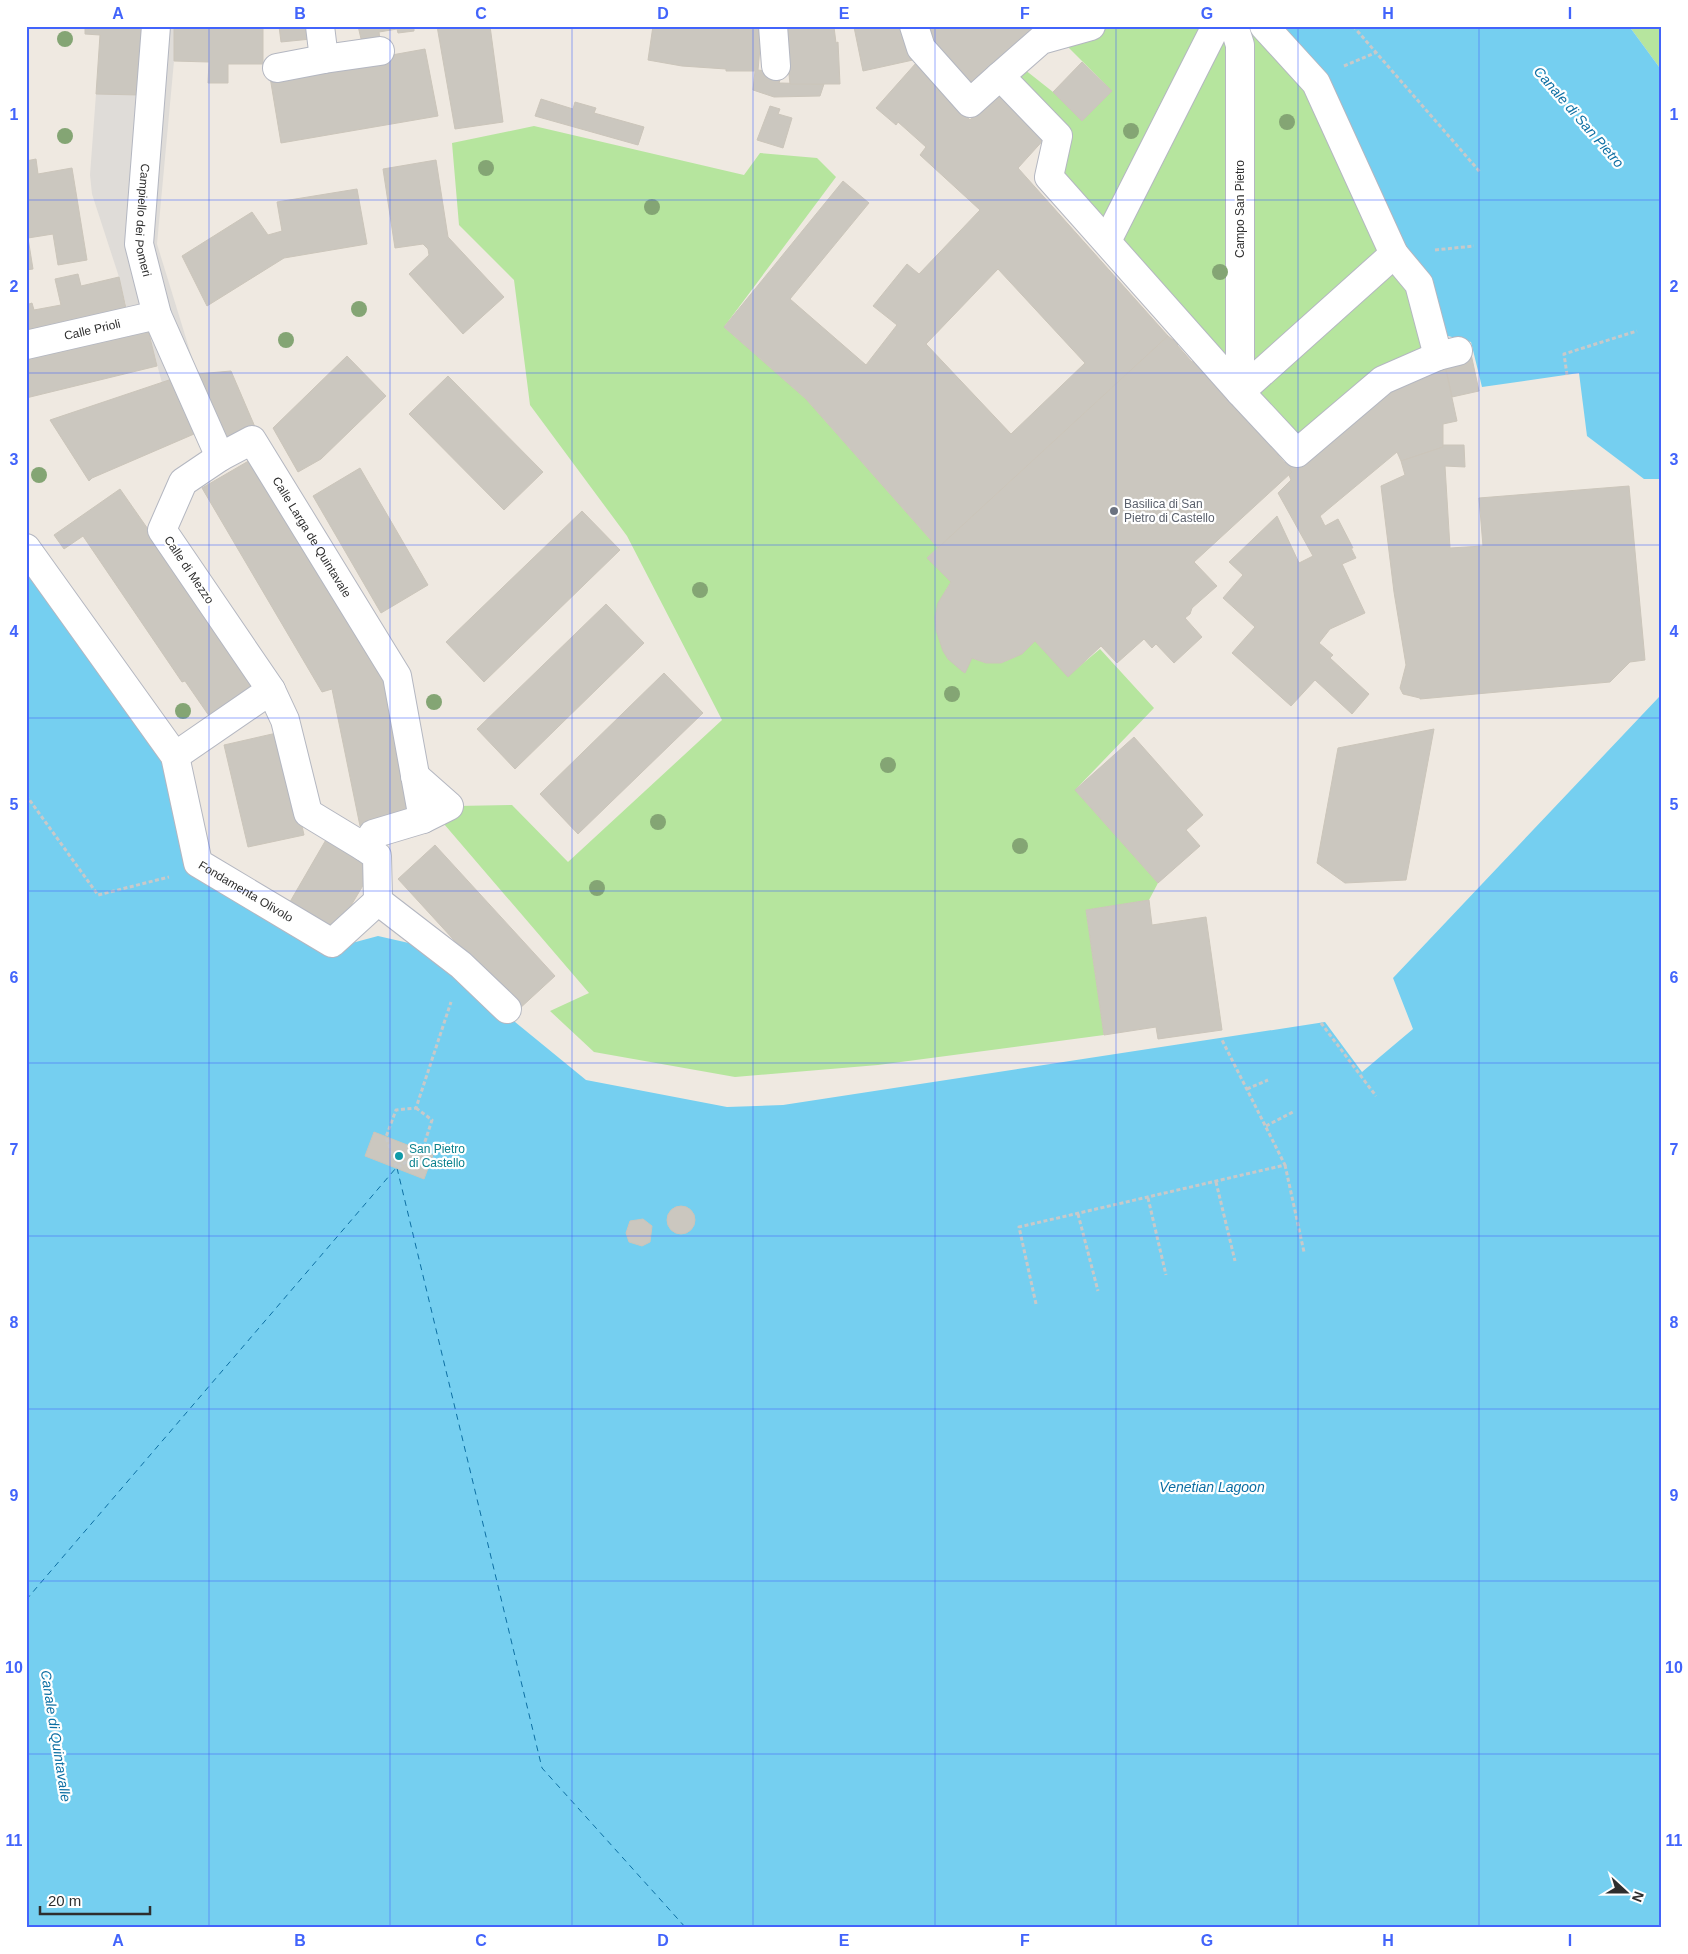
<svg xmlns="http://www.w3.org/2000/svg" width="1688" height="1954" font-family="Arial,sans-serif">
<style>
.green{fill:#b6e59e}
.plaza{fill:#dfdcd8}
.water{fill:#75cff0}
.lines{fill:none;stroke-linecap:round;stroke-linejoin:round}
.ferry{stroke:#0d6fa3;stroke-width:1;stroke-dasharray:6 5;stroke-linecap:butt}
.building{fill:#cbc7bf;stroke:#cbc5ba;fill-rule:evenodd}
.street-casing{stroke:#b4b7c1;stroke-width:30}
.path{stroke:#c9c9c9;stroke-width:3;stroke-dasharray:4 2.5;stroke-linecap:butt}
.street{stroke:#fff;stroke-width:28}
.tree{fill:#84a574}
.grid{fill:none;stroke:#4264fb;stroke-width:1;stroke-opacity:0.55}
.worship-dot{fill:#6b7280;stroke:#fff;stroke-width:2}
.culture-dot{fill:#0f9aa8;stroke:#fff;stroke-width:2}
.labels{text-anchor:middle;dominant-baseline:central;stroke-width:4.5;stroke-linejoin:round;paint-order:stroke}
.street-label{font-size:12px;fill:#2e2e2e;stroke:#fff}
.worship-label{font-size:12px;fill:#5b616d;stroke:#fff;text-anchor:start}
.culture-label{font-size:12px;fill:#0d838f;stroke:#fff;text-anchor:start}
.water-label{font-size:14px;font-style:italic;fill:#0d6fa3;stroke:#fff}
.neatline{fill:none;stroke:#4264fb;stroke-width:2}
.grid-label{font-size:16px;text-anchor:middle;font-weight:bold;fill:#4264fb}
</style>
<rect width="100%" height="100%" fill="#efe9e1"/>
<g class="green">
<polygon points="1065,26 1264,26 1316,83 1438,356 1297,453 1049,177 1058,136 1000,76 1015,62 1053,92 1080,118 1112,91 1057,36"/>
<polygon points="1629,26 1662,26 1662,71"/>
<path d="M534 126 744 175 760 153 817 158 836 177 724 327 806 399 938 548 927 558 951 582C931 611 933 628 948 659L972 658 986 663H1001L1015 657 1035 641 1068 676 1100 649 1154 708 1075 790 1158 883 1149 900 1086 910 1104 1035 878 1065 735 1077 594 1052 550 1011 589 993 438 817 457 806 512 805 568 862 722 720 627 536 530 405 514 280 459 225 452 143Z"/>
</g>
<polygon class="plaza" points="143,26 174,26 174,61 157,244 197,374 162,383 147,327 132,330 119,277 92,194 90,175 96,94 138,94"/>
<g class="water">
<polygon points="1276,26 1629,26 1662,71 1662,479 1644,479 1587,436 1579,373 1482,387 1471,342 1429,331"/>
<polygon points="26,568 167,762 191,872 352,943 378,936 422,946 586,1080 727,1107 783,1105 1325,1022 1362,1072 1413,1029 1393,978 1659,697 1662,697 1662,1928 26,1928"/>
</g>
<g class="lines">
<g class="ferry">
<polyline points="397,1168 542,1768 686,1928"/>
<polyline points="26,1600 396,1168"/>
</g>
</g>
<g class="building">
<polygon points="85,26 143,26 139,95 96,94 100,35 85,34"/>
<polygon points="174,26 263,26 263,64 228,64 228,83 208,83 209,62 174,61"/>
<polygon points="279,26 310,26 311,39 281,42"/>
<polygon points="358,26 414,26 414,31 398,33 397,29 379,32 380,40 362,43"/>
<polygon points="437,26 490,26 503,122 455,129"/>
<polygon points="653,26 762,26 758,70 782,73 779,83 824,84 820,96 774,97 753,90 755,71 726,71 726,69 682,66 648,60"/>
<polygon points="784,26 836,26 834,27 836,43 838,42 840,84 790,84"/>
<polygon points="858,26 905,26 913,60 863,71 854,27"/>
<polygon points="920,26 954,26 956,29 959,26 1057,26 967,90"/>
<polygon points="425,49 438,116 281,143 270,77"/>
<polygon points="1082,62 1112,91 1082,121 1053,92"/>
<path d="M916 63 970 120 996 90 1047 136 1018 168 1168 336 938 548 806 399 724 327 843 181 869 203 790 299 866 365 897 325 873 306 907 264 919 274 980 210 920 155 926 147 898 122 896 125 876 108ZM998 269 1085 363 1011 434 926 344Z"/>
<polygon points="541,99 573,109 575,102 596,108 594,113 644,127 638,145 535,116"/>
<polygon points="770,106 780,109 778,114 792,118 783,148 757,140"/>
<polygon points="36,159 38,174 72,168 87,260 58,265 53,234 28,238 33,269 26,270 26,161"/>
<polygon points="436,160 448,237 504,297 463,334 409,274 429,255 428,249 423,244 395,248 383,169"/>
<polygon points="357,189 367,244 284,258 207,306 182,256 252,212 268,235 282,231 277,202"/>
<polygon points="78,274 81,286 119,277 127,313 26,338 26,305 32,303 34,310 61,305 55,279"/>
<polygon points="147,326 157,366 26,398 26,356"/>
<polygon points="1168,336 1173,340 1175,339 1179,344 1177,345 1192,362 1195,361 1225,393 1223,395 1240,414 1242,412 1272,445 1270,446 1285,463 1287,461 1292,467 1289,469 1292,472 1194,562 1217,586 1192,608 1190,614 1185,618 1202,637 1174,663 1156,644 1152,648 1144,639 1117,663 1101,646 1068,677 1035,641 1022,654 1001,663 986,663 972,658 965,673 962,671 948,659 943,651 936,630 935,617 938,603 951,582 927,558"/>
<polygon points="1471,354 1479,391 1452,397 1444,361"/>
<polygon points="347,356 386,396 321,459 298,472 273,428"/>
<polygon points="1444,361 1457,421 1443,424 1443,447 1401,461 1397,452 1320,516 1325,526 1338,519 1353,548 1351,548 1356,558 1342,564 1365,613 1330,629 1319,643 1333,655 1330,658 1369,694 1352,714 1315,680 1291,706 1232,653 1255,627 1223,598 1243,575 1229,562 1277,516 1299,563 1313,556 1278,493 1291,480 1289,475 1292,472 1289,469 1384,385"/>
<polygon points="231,371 255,427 226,439 197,374"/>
<polygon points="448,376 543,472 504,510 409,414"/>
<polygon points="172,379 201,431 92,478 89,481 50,420"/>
<polygon points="1443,445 1464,445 1465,467 1445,466 1450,548 1483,546 1479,498 1629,486 1645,660 1630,662 1610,682 1420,699 1420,698 1403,694 1400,688 1406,665 1394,592 1381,486 1405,475 1401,461 1443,447"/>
<polygon points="252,459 387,675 416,814 360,826 332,689 322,692 202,488"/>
<polygon points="360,468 428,585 381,613 313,496"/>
<polygon points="120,489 261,691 214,723 185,681 182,682 83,536 64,549 54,535"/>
<polygon points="582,511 620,550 484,682 446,642"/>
<polygon points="606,604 644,643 515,769 477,729"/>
<polygon points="664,673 703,713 578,834 540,794"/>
<polygon points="1434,729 1406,880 1345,883 1317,863 1338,748"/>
<polygon points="281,732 304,835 248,847 224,745"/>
<polygon points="1134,737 1203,815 1186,830 1200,846 1158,883 1075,790"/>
<polygon points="327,838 374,867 334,934 287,907"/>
<polygon points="435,845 555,976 518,1010 398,879"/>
<polygon points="1149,900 1152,925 1206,917 1222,1030 1158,1039 1156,1027 1104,1035 1086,910"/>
<polygon points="374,1132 433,1155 424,1179 365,1156"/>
<circle cx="681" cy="1220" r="14"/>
<polygon points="643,1219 652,1226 650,1242 642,1246 629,1242 626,1233 630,1221"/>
</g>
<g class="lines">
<defs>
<g id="street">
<path id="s1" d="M156 26 139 244 157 315 220 457"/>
<polyline points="320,26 324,59 380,51"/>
<polyline points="773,26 776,66"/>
<polyline points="914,26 921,48 970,103 1000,76 1058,136 1049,177 1240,392 1394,254 1316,83 1264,26"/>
<polyline points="1234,26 1240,45 1240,392 1297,453 1383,380 1438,356"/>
<polyline points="277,68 324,59"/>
<polyline points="1000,76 1041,40 1091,26"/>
<polyline points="1107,241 1216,26"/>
<polyline points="1394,254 1419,284 1438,356 1458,351"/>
<path id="s2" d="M26 345 157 315"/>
<path id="s3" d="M26 548 175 756 198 863 332 943 378 901"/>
<path id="s4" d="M271 690 162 530 183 482 220 457 252 440 397 676 423 819"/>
<polyline points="175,756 271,690 285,720 308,813 364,847 373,834 423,819 449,806 415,776"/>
<polyline points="364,847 377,856 378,901"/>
<polyline points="378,901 461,965 507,1009"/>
</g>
</defs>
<use href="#street" class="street-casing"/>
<g class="path">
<polyline points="1353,26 1480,172"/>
<polyline points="1344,66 1375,53"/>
<polyline points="1435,250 1474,246"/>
<polyline points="1567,375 1564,354 1637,331"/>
<polyline points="26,795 98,895 169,877"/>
<polyline points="1321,1023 1376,1096"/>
<polyline points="1247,1089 1268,1080"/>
<polyline points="416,1108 432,1120 422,1151 397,1168 386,1137 396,1110 416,1108 451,1002"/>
<polyline points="1266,1126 1293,1112"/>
<polyline points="1285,1165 1304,1252"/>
<polyline points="1216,1182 1235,1261"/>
<polyline points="1148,1198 1166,1275"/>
<polyline points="1078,1214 1098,1291"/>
<polyline points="1036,1304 1019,1227 1285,1165 1222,1040"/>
</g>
<use href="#street" class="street"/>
</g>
<g class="tree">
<circle cx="65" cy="39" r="8"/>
<circle cx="1287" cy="122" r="8"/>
<circle cx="1131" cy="131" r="8"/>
<circle cx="65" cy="136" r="8"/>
<circle cx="486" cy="168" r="8"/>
<circle cx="652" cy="207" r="8"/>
<circle cx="1220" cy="272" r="8"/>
<circle cx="359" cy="309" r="8"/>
<circle cx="286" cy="340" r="8"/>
<circle cx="39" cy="475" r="8"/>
<circle cx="700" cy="590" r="8"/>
<circle cx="952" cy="694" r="8"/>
<circle cx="434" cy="702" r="8"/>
<circle cx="183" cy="711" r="8"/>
<circle cx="888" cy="765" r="8"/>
<circle cx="658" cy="822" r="8"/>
<circle cx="1020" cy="846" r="8"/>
<circle cx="597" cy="888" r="8"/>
</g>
<path class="grid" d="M209 26V1928M390 26V1928M572 26V1928M753 26V1928M935 26V1928M1116 26V1928M1298 26V1928M1479 26V1928M26 200H1662M26 373H1662M26 545H1662M26 718H1662M26 891H1662M26 1063H1662M26 1236H1662M26 1409H1662M26 1581H1662M26 1754H1662"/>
<circle class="worship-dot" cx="1114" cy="511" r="5"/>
<circle class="culture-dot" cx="399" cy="1156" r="5"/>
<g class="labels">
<g class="street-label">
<text transform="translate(1240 209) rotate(-90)">Campo San Pietro</text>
<text stroke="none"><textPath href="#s1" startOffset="195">Campiello dei Pomeri</textPath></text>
<text stroke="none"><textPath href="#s2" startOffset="68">Calle Prioli</textPath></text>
<text stroke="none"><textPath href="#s4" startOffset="441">Calle Larga de Quintavale</textPath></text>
<text transform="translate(189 570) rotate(56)">Calle di Mezzo</text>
<text stroke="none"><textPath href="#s3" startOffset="421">Fondamenta Olivolo</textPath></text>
</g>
<g class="worship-label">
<text x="1124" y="504">Basilica di San<tspan x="1124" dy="14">Pietro di Castello</tspan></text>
</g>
<g class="culture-label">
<text x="409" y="1149">San Pietro<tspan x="409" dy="14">di Castello</tspan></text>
</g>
<g class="water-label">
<text transform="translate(1579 117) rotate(49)">Canale di San Pietro</text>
<text x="1212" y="1487">Venetian Lagoon</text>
<text transform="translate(56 1736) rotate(81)">Canale di Quintavalle</text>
</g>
</g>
<rect width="1688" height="1954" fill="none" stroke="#ffffff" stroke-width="55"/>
<g transform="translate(1626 1892) rotate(111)" stroke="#ffffff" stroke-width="4" paint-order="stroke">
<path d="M0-4L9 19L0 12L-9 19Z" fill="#2e2e2e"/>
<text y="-8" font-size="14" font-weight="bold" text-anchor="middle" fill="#2e2e2e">N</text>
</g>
<path d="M40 1906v8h110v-8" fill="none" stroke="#2e2e2e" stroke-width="2.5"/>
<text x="48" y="1906" font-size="15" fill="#2e2e2e" stroke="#ffffff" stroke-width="4" paint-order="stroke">20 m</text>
<rect x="28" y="28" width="1632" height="1898" class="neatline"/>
<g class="grid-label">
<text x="118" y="19">A</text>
<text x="300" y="19">B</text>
<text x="481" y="19">C</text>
<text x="663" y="19">D</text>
<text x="844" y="19">E</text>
<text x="1025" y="19">F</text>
<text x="1207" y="19">G</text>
<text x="1388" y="19">H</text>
<text x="1570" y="19">I</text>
<text x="14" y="120">1</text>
<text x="1674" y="120">1</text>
<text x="14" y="292">2</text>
<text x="1674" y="292">2</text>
<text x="14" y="465">3</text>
<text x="1674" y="465">3</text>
<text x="14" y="637">4</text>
<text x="1674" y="637">4</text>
<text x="14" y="810">5</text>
<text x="1674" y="810">5</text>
<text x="14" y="983">6</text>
<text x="1674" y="983">6</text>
<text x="14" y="1155">7</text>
<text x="1674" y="1155">7</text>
<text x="14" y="1328">8</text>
<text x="1674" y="1328">8</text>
<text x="14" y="1501">9</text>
<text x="1674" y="1501">9</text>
<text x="14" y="1673">10</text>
<text x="1674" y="1673">10</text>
<text x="14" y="1846">11</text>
<text x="1674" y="1846">11</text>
<text x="118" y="1946">A</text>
<text x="300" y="1946">B</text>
<text x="481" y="1946">C</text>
<text x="663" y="1946">D</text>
<text x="844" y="1946">E</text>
<text x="1025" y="1946">F</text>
<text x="1207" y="1946">G</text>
<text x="1388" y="1946">H</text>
<text x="1570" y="1946">I</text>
</g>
</svg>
